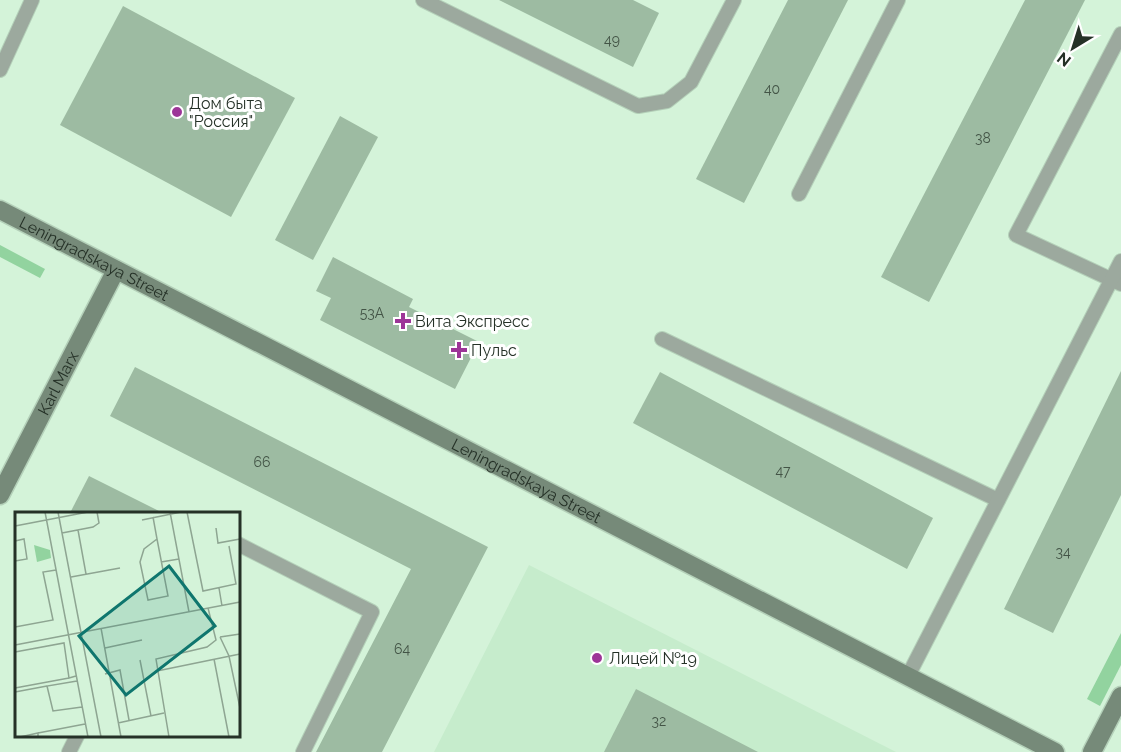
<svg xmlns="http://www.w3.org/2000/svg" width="1121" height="752" font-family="Raleway,sans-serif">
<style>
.built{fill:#c6eccc}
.green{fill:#92d39f}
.building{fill:#9dbba2}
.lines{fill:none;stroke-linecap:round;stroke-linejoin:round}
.lane-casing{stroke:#b4d0b9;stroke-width:16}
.secondary-casing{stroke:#b4d0b9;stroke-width:21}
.lane{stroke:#9ca99e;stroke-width:14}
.secondary{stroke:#768a79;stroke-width:18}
.poi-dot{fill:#9d3598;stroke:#fff;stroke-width:2}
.labels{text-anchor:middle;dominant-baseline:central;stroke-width:6;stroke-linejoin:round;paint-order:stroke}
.number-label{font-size:14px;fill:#435446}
.poi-label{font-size:16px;fill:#253127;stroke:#fff;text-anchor:start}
.street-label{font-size:16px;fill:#253127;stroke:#fff}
.inset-road{fill:none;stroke:#8ea592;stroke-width:1.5}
.view{fill:#0f766e;fill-opacity:0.15;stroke:#0f766e;stroke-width:3}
.inset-edge{fill:none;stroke:#253127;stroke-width:3}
</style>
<rect width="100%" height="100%" fill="#d4f3d9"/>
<polygon class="built" points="529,565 896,752 434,752"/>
<g class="green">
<polygon points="0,245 45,269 40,278 0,257"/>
<polygon points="1121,633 1121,665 1100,706 1087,699"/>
</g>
<g class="building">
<polygon points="499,0 633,0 659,13 633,67"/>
<polygon points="788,0 848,0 744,203 696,179"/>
<polygon points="1025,0 1085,0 929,302 881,277"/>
<polygon points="123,6 295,98 231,217 60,125"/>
<polygon points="340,116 378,137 313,260 275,240"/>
<polygon points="333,257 413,299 409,307 479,342 455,389 320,320 331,298 316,291"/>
<polygon points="135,367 488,547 382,752 316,752 411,569 110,416"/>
<polygon points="1121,371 1121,495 1053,633 1004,609"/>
<polygon points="660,372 933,518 907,569 633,423"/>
<polygon points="89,476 163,513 70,513"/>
<polygon points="636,689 758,752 604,752"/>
</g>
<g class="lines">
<defs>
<g id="lane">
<polyline points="423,0 638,106 667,101 691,82 734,0"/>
<polyline points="1121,34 1016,235 1121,284"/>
<polyline points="0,70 32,0"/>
<polyline points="799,194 898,0"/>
<polyline points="662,339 998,500"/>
<polyline points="238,544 372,612 303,752"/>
<polyline points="908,676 1121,261"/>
<polyline points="69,752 77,736"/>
</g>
<g id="secondary">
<path id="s1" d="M0 210 1055 752"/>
<path id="s2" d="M0 495 116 270"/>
<polyline points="1092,752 1121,696"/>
</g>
</defs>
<use href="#lane" class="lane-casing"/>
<use href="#secondary" class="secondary-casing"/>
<use href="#lane" class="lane"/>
<use href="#secondary" class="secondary"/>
</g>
<g class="poi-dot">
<circle cx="177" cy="112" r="6"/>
<path d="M400 312h6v6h6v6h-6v6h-6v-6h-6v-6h6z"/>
<path d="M456 341h6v6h6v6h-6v6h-6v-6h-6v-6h6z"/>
<circle cx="597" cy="658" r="6"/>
</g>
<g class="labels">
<g class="number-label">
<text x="612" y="40">49</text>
<text x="772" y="89">40</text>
<text x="983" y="138">38</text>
<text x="372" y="313">53А</text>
<text x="262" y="462">66</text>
<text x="783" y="471">47</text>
<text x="1063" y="552">34</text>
<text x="402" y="649">64</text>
<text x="659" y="721">32</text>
</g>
<g class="poi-label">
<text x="189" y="103">Дом быта<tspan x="189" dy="18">"Россия"</tspan></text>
<text x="415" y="321">Вита Экспресс</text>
<text x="471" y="350">Пульс</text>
<text x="609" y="658">Лицей №19</text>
</g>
<g class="street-label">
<text stroke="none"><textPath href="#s1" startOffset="106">Leningradskaya Street</textPath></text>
<text stroke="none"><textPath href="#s2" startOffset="126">Karl Marx</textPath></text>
<text stroke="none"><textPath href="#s1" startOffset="592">Leningradskaya Street</textPath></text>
</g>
</g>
<g transform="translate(15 512)">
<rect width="225" height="225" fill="#d4f3d9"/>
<path d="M19 33 35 38 36 46 22 50Z" fill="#92d39f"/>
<path class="inset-road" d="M30 0 73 225M43 0 86 225M155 0 174 100M172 0 188 79 221 72 214 34M138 5 142 27 153 84 133 88 125 50 129 37 142 27M127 8 166 0M0 14 73 0M201 16 203 31 225 27M63 18 71 62M47 21 78 15 84 11 82 0M0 29 9 27 12 47 0 49M146 50 164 47M56 65 105 56M204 76 207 94M0 115 38 108 28 60 41 58M86 116 106 225M205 125 214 144 225 196M205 125 225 122M0 133 225 90M90 136 127 128M0 140 49 131 54 166 61 164M199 147 214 225M125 148 136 204M142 159 225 142M90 162 105 158 114 208M62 169 32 174 38 199 67 195M0 176 54 166M0 180 32 174M103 211 149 201M23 221 70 212M5 225 23 221V225M154 225 141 147 192 135 201 128 193 96"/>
<path class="view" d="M154 54 200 114 111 183 64 124Z"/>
<rect width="225" height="225" class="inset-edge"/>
</g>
<g transform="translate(1073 48) rotate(218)" stroke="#ffffff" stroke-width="4.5" paint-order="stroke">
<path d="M0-4.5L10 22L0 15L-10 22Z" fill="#253127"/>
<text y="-9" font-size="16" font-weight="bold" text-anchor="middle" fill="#253127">N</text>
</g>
</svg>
